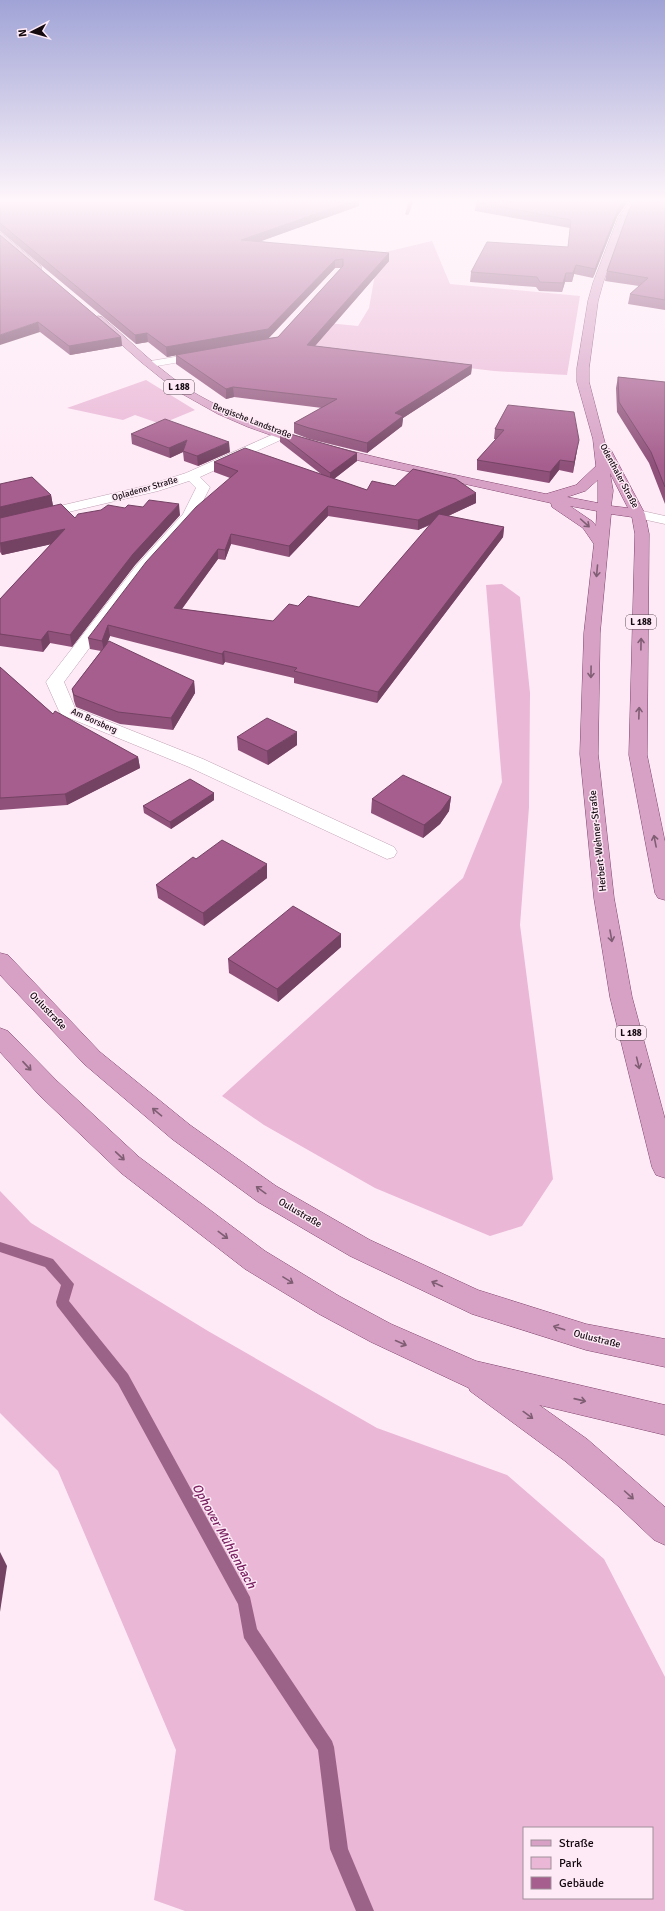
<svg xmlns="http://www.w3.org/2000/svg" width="665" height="1911" font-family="Signika,sans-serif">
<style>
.green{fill:#eab7d6;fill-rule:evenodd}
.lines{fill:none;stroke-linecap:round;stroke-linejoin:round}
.stream{fill:#9b6387;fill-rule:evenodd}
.minor-casing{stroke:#c0a1b4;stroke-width:1}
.major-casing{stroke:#81446d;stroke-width:1}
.minor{fill:#fff;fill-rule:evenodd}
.major{fill:#d7a1c5;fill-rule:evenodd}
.wall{fill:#8f517a;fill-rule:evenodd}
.shaded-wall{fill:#744263}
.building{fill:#a65e8e;stroke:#744263}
.oneway{stroke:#7f5d73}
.labels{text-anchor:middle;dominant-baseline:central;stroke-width:3;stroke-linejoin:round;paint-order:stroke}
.shield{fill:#feeaf6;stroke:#5a4c54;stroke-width:1}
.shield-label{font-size:9px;font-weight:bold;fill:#13090f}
.far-street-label{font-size:9px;fill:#13090f;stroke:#feeaf6}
.street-label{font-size:10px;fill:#13090f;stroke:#feeaf6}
.near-water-label{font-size:13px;font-style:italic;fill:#771e5f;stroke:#feeaf6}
</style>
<rect width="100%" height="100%" fill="#feeaf6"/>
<g class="green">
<polygon points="432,241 450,284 580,296 567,375 494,371 294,347 317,322 358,326 369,308 377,263 369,256"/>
<polygon points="146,380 195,410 161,424 135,415 123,420 67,408"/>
<polygon points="502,584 520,597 530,693 529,807 520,925 553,1179 522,1226 490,1236 375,1188 264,1125 222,1096 463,878 502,782 486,585"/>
<path d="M0 1191 31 1223 208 1331 377 1428 507 1475 604 1559 665 1677V1911H185L154 1900 176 1750 58 1471 0 1413ZM524 1828H652V1898H524Z"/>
</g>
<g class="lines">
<g class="stream">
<polygon points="410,199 414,199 409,214 407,215 405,214"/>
<polygon points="0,1242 53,1259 74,1284 69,1301 128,1374 250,1597 257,1629 332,1741 334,1747 348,1849 374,1911 356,1911 330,1849 318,1750 244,1638 238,1604 118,1384 57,1306 56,1302 61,1285 45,1267 0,1252"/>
</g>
<defs>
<g id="minor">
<polygon points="205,352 211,355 209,357 151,367 145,364 151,361"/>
<polygon points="283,430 287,431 289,434 287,437 200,477 210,487 194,519 146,572 64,682 75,708 203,759 394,847 397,852 394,857 387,859 189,767 62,715 59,711 46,682 136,566 183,514 196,488 189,481 158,491 0,528 0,520 149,485 186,473"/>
<polygon points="638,510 665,516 665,524 633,517 631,514 633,511"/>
</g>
<g id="major">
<path d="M632 199H640L626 218 603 283 598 301 589 368V382L606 447 611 450 645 514 649 534 647 755 665 842V900L658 898 655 893 629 755 635 534 632 517 611 514 600 633 598 754 614 898 632 997 665 1119V1178L656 1175 652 1167 610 997 594 898 580 754 584 633 594 544 583 528 552 507 551 503 343 457 279 438 248 427 218 414 177 391 141 362 93 319 98 316 102 317C133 343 162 374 198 395 260 430 332 447 401 463 449 474 498 484 546 494L576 485 596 466 593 439 577 382V368L588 301 593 283 618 218ZM610 473 628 508 611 506 613 491ZM598 480V503L567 497 585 491ZM570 506 597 511 596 526 593 522Z"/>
<polygon points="0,232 41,266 41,270 35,270 0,240"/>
<polygon points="0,953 8,955 100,1052 190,1125 276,1186 370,1240 478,1290 586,1324 665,1339 665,1367 586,1350 472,1314 350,1256 258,1202 172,1139 84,1064 0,975"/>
<polygon points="0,1028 8,1031 57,1081 139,1157 265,1251 339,1296 391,1324 476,1361 665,1405 665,1435 539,1405 587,1439 665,1507 665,1545 654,1540 618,1506 565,1461 470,1391 469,1388 371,1342 319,1314 245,1269 121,1173 39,1095 0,1052"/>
</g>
</defs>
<use href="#minor" class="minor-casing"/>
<use href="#major" class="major-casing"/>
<use href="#minor" class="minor"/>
<use href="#major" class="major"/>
</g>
<g class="wall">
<path d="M0 199H359V206L260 241 389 261 315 346 472 365 471 374 403 418 402 426 367 453 309 439 294 433V423L322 408 234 397 226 399 176 364V355L167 357 148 342 136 344 0 231ZM335 268H341L278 337 268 338Z"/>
<polygon points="665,199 665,310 628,304 630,294 639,286 605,281 607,271"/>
<polygon points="476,202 617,217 593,278 574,274 572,282 565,282 562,292 539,291 536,287 470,282 471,272 568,247 570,228 475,211"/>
<polygon points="0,235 121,337 122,346 70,355 40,332"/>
<polygon points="618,377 665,382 665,504 649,463 617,412 616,388"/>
<polygon points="508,405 577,450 573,473 559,470 549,483 477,470 477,460 496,439 494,439 495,429"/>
<polygon points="131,434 230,452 198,466 184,461 183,452 170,458 132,444"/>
<path d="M280 434 357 453V461L334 479 367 490 476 503 448 516 504 527 503 537 377 703 294 683V678L225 662 223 665 110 636 107 644 194 681 195 693 173 730 120 724 76 707 74 701 72 689 101 651 90 649 88 638 230 478 214 472V462L321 474 280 442ZM328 516 418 530 430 525 359 607 298 606 273 621 182 609 218 559 225 560 231 544 289 557Z"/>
<polygon points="0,484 51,495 53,506 75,518 180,515 135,565 72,647 50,643 43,652 0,646 0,599 51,544 2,555 0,552"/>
<polygon points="0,667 53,714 138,757 140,768 67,805 0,810"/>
<polygon points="237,737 297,745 268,765 238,750"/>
<polygon points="214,793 214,800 171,829 144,813 143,806"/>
<polygon points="451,797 449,811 440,824 423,838 371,813 372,799"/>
<polygon points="196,859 267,878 204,926 158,898 156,885"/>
<polygon points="341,934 341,947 278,1002 229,973 228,959"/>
</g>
<g class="shaded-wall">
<polygon points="359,199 359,206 242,248 241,240"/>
<polygon points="625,199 630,199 617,217 593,278 595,269 618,209"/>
<polygon points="389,253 389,261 307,355 307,345"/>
<polygon points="335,260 335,268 268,339 167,357 166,347"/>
<polygon points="576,265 574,274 572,282 573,273"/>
<polygon points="566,273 565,282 562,292 563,283"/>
<polygon points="38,322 40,332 0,345 0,335"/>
<polygon points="147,333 148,342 136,344 135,335"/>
<polygon points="121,337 122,346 70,355 69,346"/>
<polygon points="472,365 471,374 403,418 402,426 367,453 367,443 395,413"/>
<polygon points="233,387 234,397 226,399 226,389"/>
<polygon points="187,440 183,451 183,452 170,458 169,448"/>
<polygon points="579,440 577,450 573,473 574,462"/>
<polygon points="229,442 230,452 198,466 197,456"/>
<polygon points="357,453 357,461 330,482 330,473"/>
<polygon points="560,460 559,470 549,483 550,472"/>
<polygon points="476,493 476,503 418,530 418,520"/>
<polygon points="51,495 53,506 0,518 0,507"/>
<polygon points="179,504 180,515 135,565 72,647 70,635 133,554"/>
<polygon points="328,506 328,516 289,557 289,546"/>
<polygon points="504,527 503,537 377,703 378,692"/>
<polygon points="65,529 66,541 2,555 0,543"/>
<polygon points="231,534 231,544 225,560 225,550"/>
<polygon points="218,549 218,559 175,618 174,608"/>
<polygon points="108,625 110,636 104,652 102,641"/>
<polygon points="48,631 50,643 43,652 41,640"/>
<polygon points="224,651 225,662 223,665 222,654"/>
<polygon points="194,681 195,693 173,730 171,718"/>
<polygon points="297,732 297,745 268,765 267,751"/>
<polygon points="138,757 140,768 67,805 65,794"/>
<polygon points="214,793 214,800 171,829 170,822"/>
<polygon points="451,797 449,811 440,824 423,838 424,825"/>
<polygon points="267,864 267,878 204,926 203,913"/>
<polygon points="341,934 341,947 278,1002 277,989"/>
<polygon points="0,1552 7,1566 0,1612"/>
</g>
<g class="building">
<polygon points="0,199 359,199 241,240 389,253 307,345 472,365 395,413 403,416 367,443 309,428 294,423 337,399 233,387 226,389 176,355 278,337 343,266 343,259 335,260 268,329 166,347 147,333 135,335 0,223"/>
<polygon points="484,199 625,199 618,209 595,269 576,265 573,273 566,273 563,283 540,282 537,277 471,272 487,242 568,247 571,220 476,202"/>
<polygon points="636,199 665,199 665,300 630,294 648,278 607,271 629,210"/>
<polygon points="0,235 121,337 69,346 38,322 0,335"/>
<polygon points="618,377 665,382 665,487 651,452 619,402"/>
<polygon points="508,405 574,412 579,440 574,462 560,460 550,472 477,460 504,430 495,429"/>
<polygon points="165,419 229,442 197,456 183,451 187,440 169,448 131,434"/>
<polygon points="283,432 357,453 330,473 280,434"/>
<polygon points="245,448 367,490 372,481 395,486 413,469 456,479 476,493 418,520 328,506 289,546 231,534 225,550 218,549 174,608 273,621 289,604 298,606 308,596 359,607 439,514 504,527 378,692 294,671 297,668 224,651 222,654 108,625 102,641 88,638 146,562 196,507 238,471 214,462"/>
<polygon points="32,477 51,495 0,507 0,484"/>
<polygon points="149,500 179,504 133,554 70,635 48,631 41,640 0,634 0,599 65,529 0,543 0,518 61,504 75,518 78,514 101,510 108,505 125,508 128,505 143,507"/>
<polygon points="109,641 194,681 171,718 118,712 74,695 72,689"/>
<polygon points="0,667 53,714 55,711 138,757 65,794 0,798"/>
<polygon points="267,718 297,732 267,751 237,737"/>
<polygon points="403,775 451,797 441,811 424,825 372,799"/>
<polygon points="190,779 214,793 170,822 143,806"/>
<polygon points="222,840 267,864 203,913 156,885 193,857 196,859"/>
<polygon points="293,906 341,934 277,989 228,959"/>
</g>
<defs><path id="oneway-shaft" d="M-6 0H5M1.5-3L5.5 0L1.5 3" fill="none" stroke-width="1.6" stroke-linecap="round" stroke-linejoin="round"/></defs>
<g class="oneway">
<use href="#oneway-shaft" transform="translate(585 523) rotate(42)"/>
<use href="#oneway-shaft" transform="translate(597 571) rotate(95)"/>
<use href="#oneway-shaft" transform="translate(641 644) rotate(-89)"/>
<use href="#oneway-shaft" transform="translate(591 672) rotate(91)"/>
<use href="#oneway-shaft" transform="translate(639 713) rotate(-88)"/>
<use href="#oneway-shaft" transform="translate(655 841) rotate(-101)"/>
<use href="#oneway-shaft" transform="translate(611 936) rotate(80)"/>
<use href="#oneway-shaft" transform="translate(638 1063) rotate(76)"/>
<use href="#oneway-shaft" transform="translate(27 1066) rotate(47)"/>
<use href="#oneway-shaft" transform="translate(157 1112) rotate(-140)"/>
<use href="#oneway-shaft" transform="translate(120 1156) rotate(43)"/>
<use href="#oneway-shaft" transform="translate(261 1190) rotate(-144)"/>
<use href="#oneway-shaft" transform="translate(223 1235) rotate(37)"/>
<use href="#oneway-shaft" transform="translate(288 1280) rotate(32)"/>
<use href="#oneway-shaft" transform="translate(437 1284) rotate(-155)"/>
<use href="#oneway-shaft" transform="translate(559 1328) rotate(-162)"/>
<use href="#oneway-shaft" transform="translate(401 1343) rotate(24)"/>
<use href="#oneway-shaft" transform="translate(580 1400) rotate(13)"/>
<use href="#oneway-shaft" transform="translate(528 1415) rotate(36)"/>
<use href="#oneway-shaft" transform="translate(629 1495) rotate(42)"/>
</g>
<linearGradient id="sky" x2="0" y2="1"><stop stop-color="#a0a3d6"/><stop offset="0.43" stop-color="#fff6fb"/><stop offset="1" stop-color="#fff6fb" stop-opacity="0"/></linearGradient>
<rect width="665" height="466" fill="url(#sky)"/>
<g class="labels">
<g class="shield">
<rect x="164" y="380" width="30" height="14" rx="3"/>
<rect x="626" y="615" width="30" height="14" rx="3"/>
<rect x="616" y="1026" width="30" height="14" rx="3"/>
</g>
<g class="shield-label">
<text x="179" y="387">L 188</text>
<text x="641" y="622">L 188</text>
<text x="631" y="1033">L 188</text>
</g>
<g class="far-street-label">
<text transform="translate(252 421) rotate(21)">Bergische Landstraße</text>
<text transform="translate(619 476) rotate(62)">Odenthaler Straße</text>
<text transform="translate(145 489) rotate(-16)">Opladener Straße</text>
<text transform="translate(94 721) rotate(24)">Am Borsberg</text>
</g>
<g class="street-label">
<text transform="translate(598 841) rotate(-96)">Herbert-Wehner-Straße</text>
<text transform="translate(48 1011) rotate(46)">Oulustraße</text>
<text transform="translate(300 1213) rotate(30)">Oulustraße</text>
<text transform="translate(597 1339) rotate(14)">Oulustraße</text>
</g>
<g class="near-water-label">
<text transform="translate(224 1536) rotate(61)">Ophover Mühlenbach</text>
</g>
</g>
<rect x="523" y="1827" width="130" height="72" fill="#feeaf6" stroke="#a0909a"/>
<rect x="531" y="1840" width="20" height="6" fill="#d7a1c5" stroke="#a0909a"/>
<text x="559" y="1847" font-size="12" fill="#13090f">Straße</text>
<rect x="531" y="1857" width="20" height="12" fill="#eab7d6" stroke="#a0909a"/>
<text x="559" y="1867" font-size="12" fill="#13090f">Park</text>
<rect x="531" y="1877" width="20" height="12" fill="#a65e8e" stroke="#a0909a"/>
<text x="559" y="1887" font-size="12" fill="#13090f">Gebäude</text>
<g transform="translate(32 32) rotate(264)" stroke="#feeaf6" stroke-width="3" paint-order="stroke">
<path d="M0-3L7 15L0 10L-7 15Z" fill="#13090f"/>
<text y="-6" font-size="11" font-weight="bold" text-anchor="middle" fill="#13090f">N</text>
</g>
</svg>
